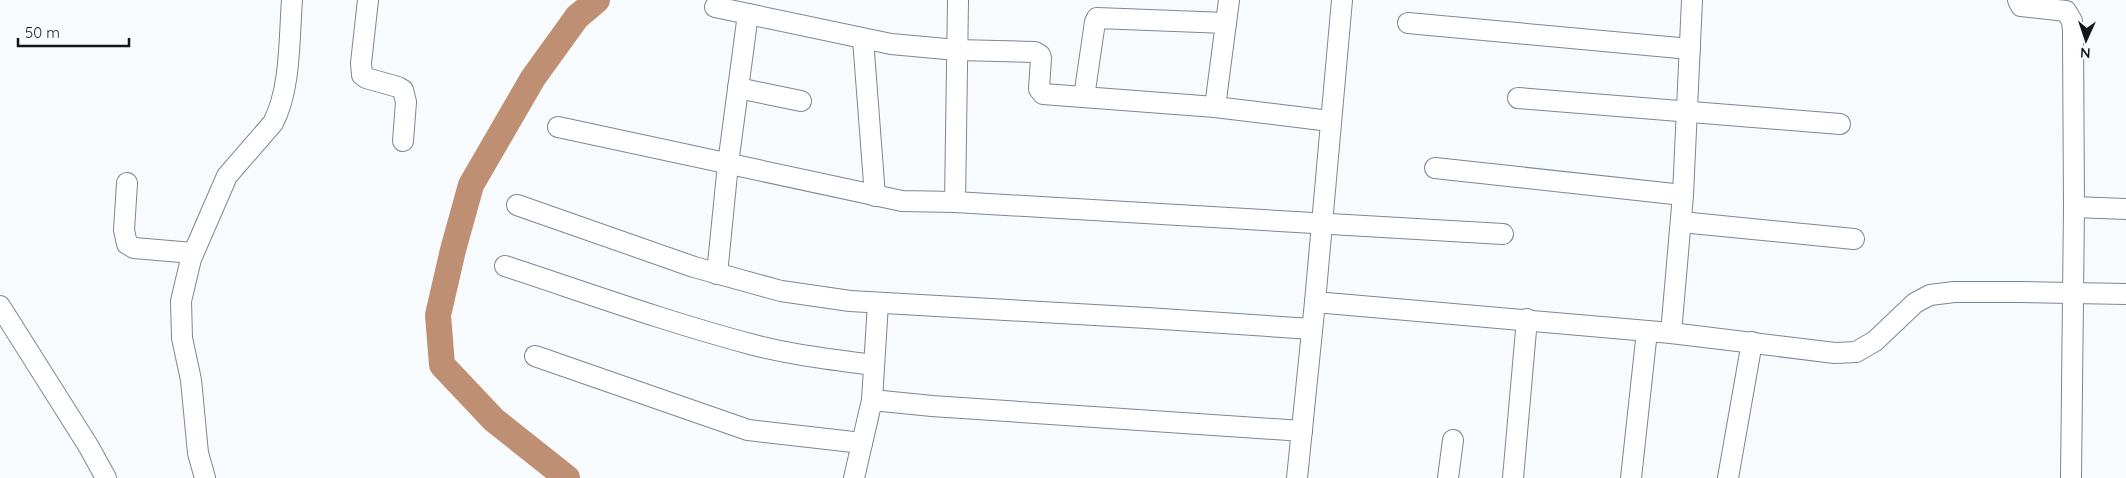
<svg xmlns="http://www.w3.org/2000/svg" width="2126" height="478" font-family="Quicksand,sans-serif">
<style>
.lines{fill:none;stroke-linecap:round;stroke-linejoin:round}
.river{stroke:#be8f72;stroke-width:26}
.minor-casing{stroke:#7b8793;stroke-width:22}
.minor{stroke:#fff;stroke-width:20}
</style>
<rect width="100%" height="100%" fill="#f8fbfe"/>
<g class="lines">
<polyline class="river" points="567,478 494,420 442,365 438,315 453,250 471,185 533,78 577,17 597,0"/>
<defs>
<g id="minor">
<polyline points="368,0 361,63 362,75 366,78 398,87 403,90 406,102 403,141"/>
<polyline points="2018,0 2021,6 2066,11 2072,21 2073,31 2074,207 2071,478"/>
<polyline points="715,7 891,44 957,50 1035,52 1040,55 1041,58 1039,89 1043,94 1215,107 1330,121"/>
<polyline points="1408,23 1690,49"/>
<polyline points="863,39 875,196"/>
<polyline points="738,88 801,101"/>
<polyline points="1084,97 1095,22 1097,18 1226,23"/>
<polyline points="1518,98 1840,124"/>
<polyline points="1215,107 1229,0"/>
<polyline points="558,127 902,201 955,202 1503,234"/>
<polyline points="1435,168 1683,195"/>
<polyline points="127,183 124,230 127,244 134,248 193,253"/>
<polyline points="955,202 958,0"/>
<polyline points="517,205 694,267 781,291 850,301 1147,318 1312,329"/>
<polyline points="2074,207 2126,209"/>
<polyline points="1681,222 1854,239"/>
<path d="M505 266C587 293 670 323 754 345 794 355 834 360 874 365"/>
<polyline points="717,274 728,164 748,14"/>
<polyline points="1315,302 1671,333 1835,353 1856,352 1875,341 1915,303 1930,295 1954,292 2019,292 2126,294"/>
<polyline points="0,306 89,447 106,478"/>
<polyline points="1671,333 1683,195 1692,0"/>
<polyline points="535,356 748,430 862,443"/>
<polyline points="872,400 932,406 1302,431"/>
<path d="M205 478 198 453 191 380 182 338 181 301 191 259 227 176 273 123C291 89 289 38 292 0"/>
<polyline points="854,478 872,400 878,303"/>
<polyline points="1297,478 1315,302 1342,0"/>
<polyline points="1448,478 1453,440"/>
<polyline points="1513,478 1527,319"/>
<polyline points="1631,478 1647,331"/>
<polyline points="1728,478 1752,342"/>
</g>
</defs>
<use href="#minor" class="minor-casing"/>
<use href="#minor" class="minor"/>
</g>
<g transform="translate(2086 40) rotate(183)" stroke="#f8fbfe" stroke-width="4" paint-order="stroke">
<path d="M0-4L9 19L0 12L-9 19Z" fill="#12161b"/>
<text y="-8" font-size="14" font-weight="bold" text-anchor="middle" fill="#12161b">N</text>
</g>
<path d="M18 38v8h111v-8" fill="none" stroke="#12161b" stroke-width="2.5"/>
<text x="25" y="38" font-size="15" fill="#12161b" stroke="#f8fbfe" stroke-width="4" paint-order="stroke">50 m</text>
</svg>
